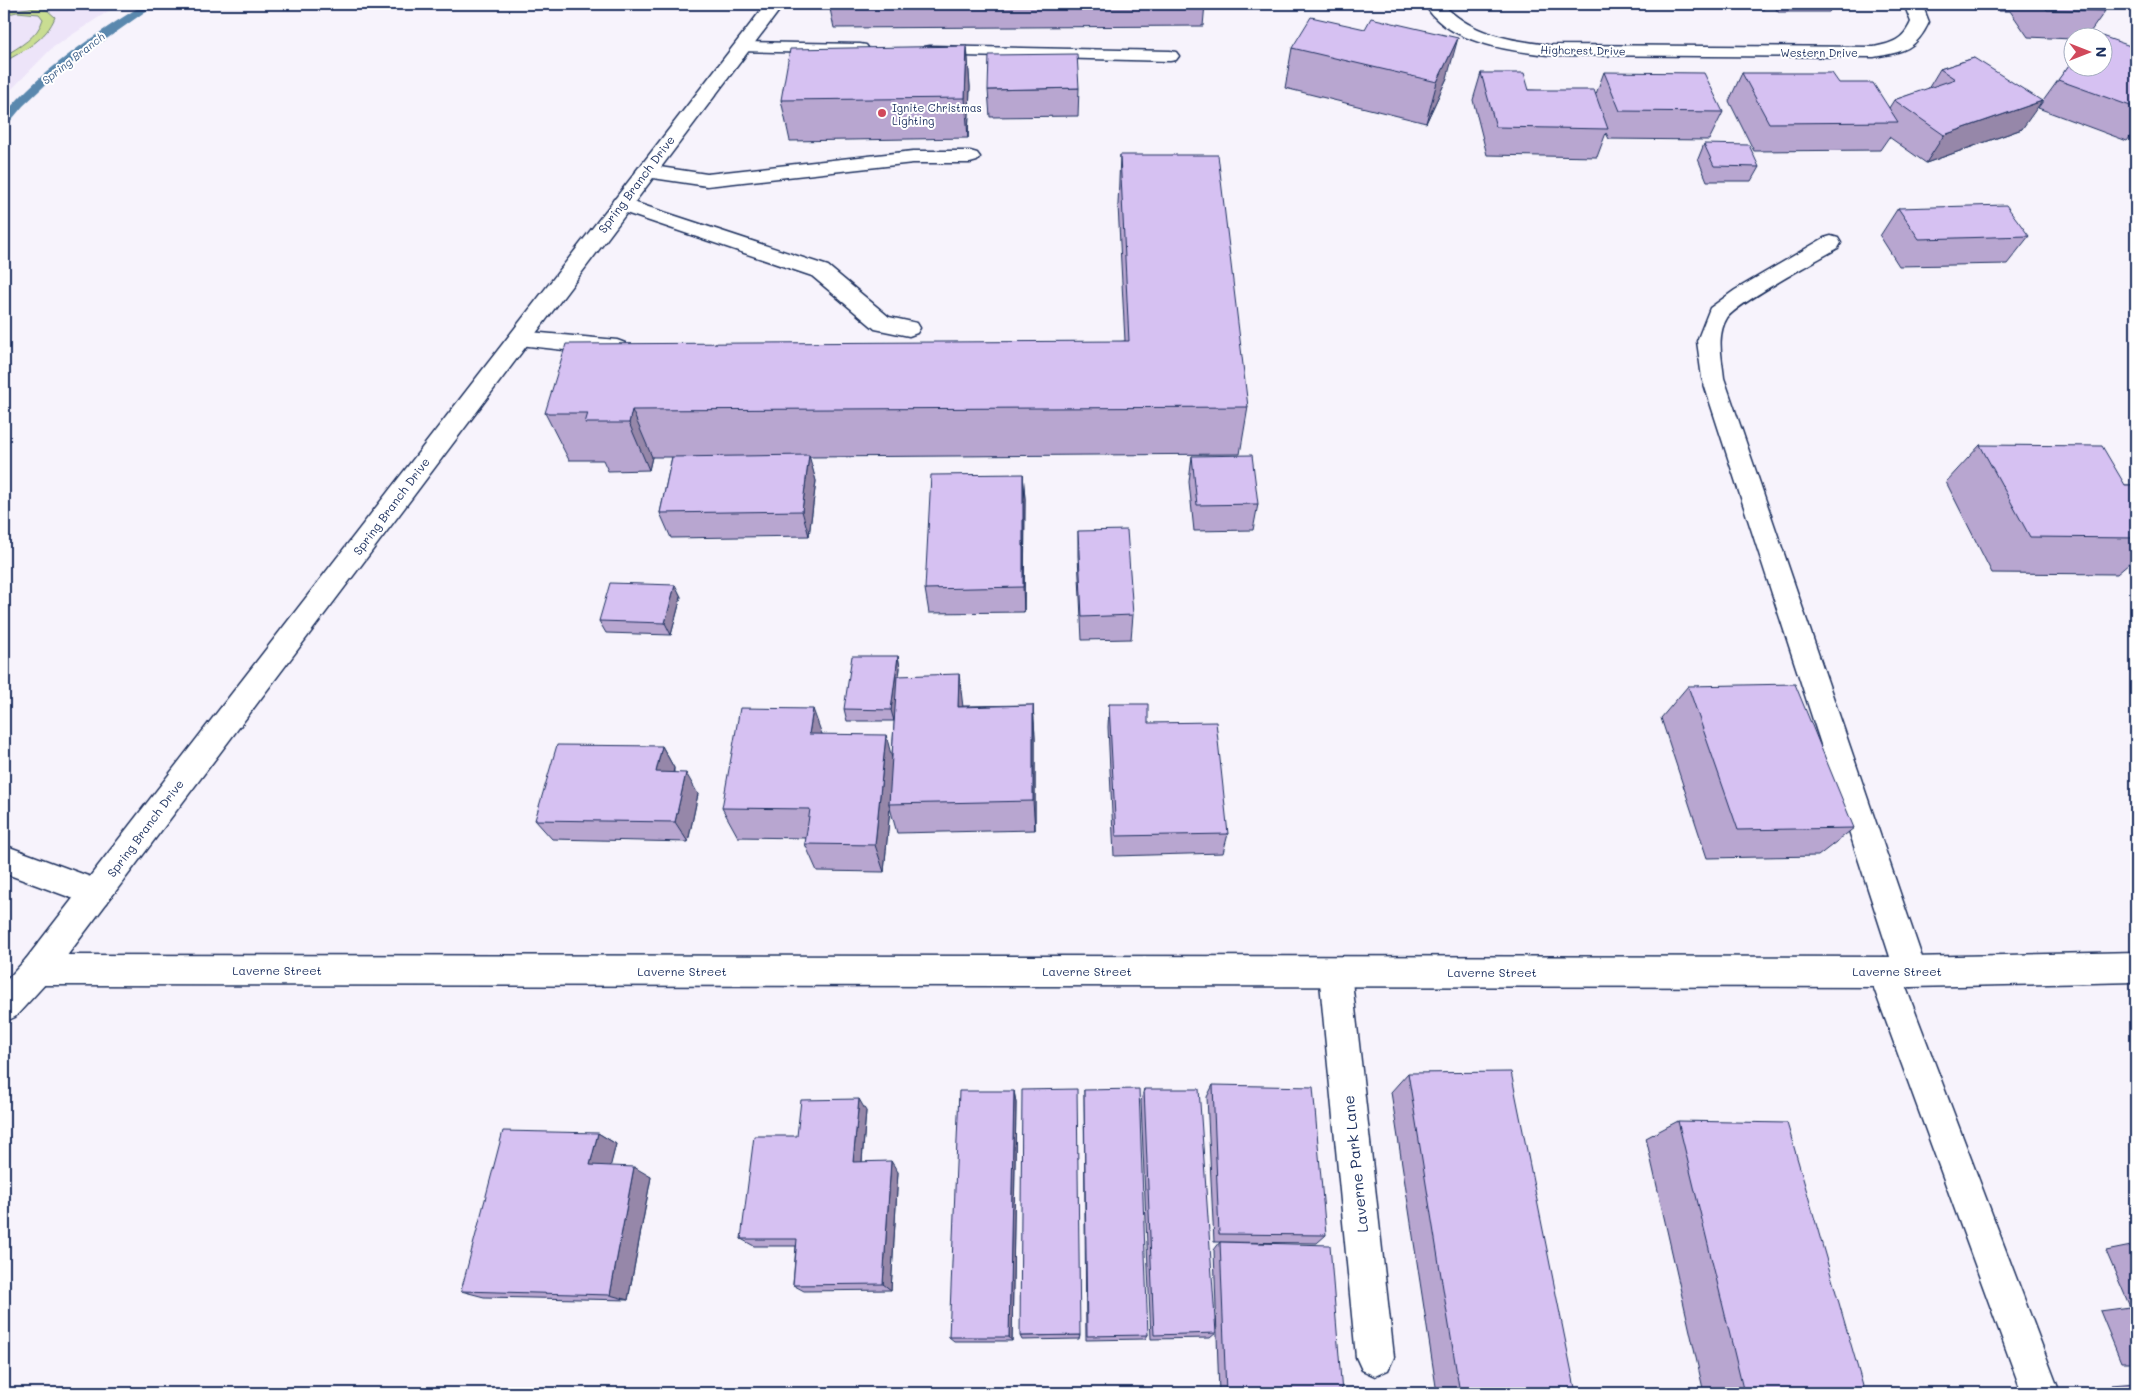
<svg xmlns="http://www.w3.org/2000/svg" width="2140" height="1397" font-family="Mali,sans-serif">
<style>
.built{fill:#ede4f9}
.green{fill:#c9dd92;stroke:#728678}
.lines{fill:none;stroke-linecap:round;stroke-linejoin:round}
.stream{fill:#5a88ae;fill-rule:evenodd}
.lane-casing{stroke:#1b2f5e;stroke-width:3}
.street-casing{stroke:#1b2f5e;stroke-width:3}
.secondary-casing{stroke:#1b2f5e;stroke-width:3}
.lane{fill:#fff;fill-rule:evenodd}
.street{fill:#fff;fill-rule:evenodd}
.secondary{fill:#fff;fill-rule:evenodd}
.wall{fill:#b8a6d0;stroke:#1b2f5e}
.shaded-wall{fill:#9687a9;stroke:#1b2f5e}
.building{fill:#d6c1f2;stroke:#1b2f5e}
.poi-dot{fill:#d1495b;stroke:#fff;stroke-width:2}
.labels{text-anchor:middle;dominant-baseline:central;stroke-width:4;stroke-linejoin:round;paint-order:stroke}
.far-street-label{font-size:11px;fill:#1b2f5e;stroke:#fff}
.far-water-label{font-size:11px;font-style:italic;fill:#3a5c86;stroke:#fff}
.far-poi-label{font-size:11px;fill:#1b2f5e;stroke:#fff;text-anchor:start}
.street-label{font-size:12px;fill:#1b2f5e;stroke:#fff}
.near-street-label{font-size:15px;fill:#1b2f5e;stroke:#fff}
</style>
<rect width="100%" height="100%" fill="#f7f3fc"/>
<filter id="ink" filterUnits="userSpaceOnUse"><feTurbulence type="fractalNoise" baseFrequency=".02" numOctaves="2"/><feDisplacementMap in="SourceGraphic" scale="10" xChannelSelector="R" yChannelSelector="G"/><feConvolveMatrix kernelMatrix="1 2 1 2 8 2 1 2 1" color-interpolation-filters="sRGB"/></filter>
<g filter="url(#ink)">
<polygon class="built" points="4,4 119,4 52,48 4,97"/>
<path class="green" d="M39 7 47 10 55 17C47 39 23 51 4 62V56C19 47 38 37 43 19L39 14 17 12 4 15V11Z"/>
<g class="lines">
<path class="stream" d="M144 4H156L57 74 23 106 8 124 4 125V115C43 68 93 36 144 4Z"/>
<defs>
<g id="lane">
<polygon points="744,42 860,44 866,45 869,49 866,53 860,54 738,51 735,47 738,43"/>
<polygon points="930,46 1170,51 1176,52 1179,56 1176,60 1170,61 924,55 921,51 924,47"/>
<polygon points="913,151 970,151 977,153 980,157 977,161 970,163 913,163 707,186 646,177 639,175 636,171 639,167 646,165 707,174"/>
<polygon points="621,198 828,266 889,317 917,323 920,328 917,333 909,336 875,329 812,276 614,209 611,204 614,199"/>
<path d="M1831 236 1838 238 1841 243 1838 248C1819 259 1736 304 1727 318 1716 336 1722 358 1724 378L1927 972 1922 983 1911 987 1905 985 2060 1393H2022L1868 972 1873 961 1884 957 1891 960 1702 378 1697 341 1710 308 1735 290 1824 238Z"/>
<polygon points="519,331 617,340 625,343 628,348 625,353 617,356 511,344 508,339 511,334"/>
<polygon points="4,845 107,883 111,893 107,903 96,907 4,873"/>
<polygon points="1335,957 1346,961 1351,972 1394,1357 1388,1370 1375,1376 1362,1370 1356,1357 1319,972 1324,961"/>
</g>
<g id="street">
<path d="M1425 4H1443C1470 34 1509 40 1548 45L1874 47C1893 43 1903 40 1911 22L1904 4H1922L1929 22C1916 50 1903 52 1874 57L1548 55C1511 51 1444 42 1425 4Z"/>
<polygon points="2136,952 2136,982 1911,987 37,985 26,981 21,970 26,959 37,955 1911,957"/>
</g>
<polygon id="secondary" points="766,4 784,4 48,981 15,1017 4,1022 4,983 26,959"/>
</defs>
<use href="#lane" class="lane-casing"/>
<use href="#street" class="street-casing"/>
<use href="#secondary" class="secondary-casing"/>
<use href="#lane" class="lane"/>
<use href="#street" class="street"/>
<use href="#secondary" class="secondary"/>
</g>
<g class="wall">
<polygon points="829,4 1205,4 1203,26 834,28"/>
<polygon points="1722,4 1766,4 1764,9 1724,8"/>
<polygon points="1773,4 1834,4 1829,12 1778,12"/>
<polygon points="1994,4 2099,4 2105,11 2086,38 2072,38 2072,39 2028,37 2010,11 1999,11"/>
<polygon points="1365,29 1447,78 1426,123 1285,88 1292,48"/>
<polygon points="967,46 970,87 968,138 790,141 781,100"/>
<polygon points="2136,48 2136,129 2127,141 2038,108 2072,61"/>
<polygon points="1974,58 2022,129 1926,163 1889,137 1880,150 1754,151 1729,101 1742,73 1889,108 1894,100 1928,89 1940,69"/>
<polygon points="1604,72 1723,112 1709,140 1609,139 1606,133 1597,157 1487,155 1473,100 1481,73 1529,90 1596,94"/>
<polygon points="1079,88 1078,116 990,117 988,90"/>
<polygon points="1704,144 1759,167 1751,181 1707,181 1698,159"/>
<polygon points="1120,155 1248,407 1240,454 809,457 816,481 809,536 671,538 660,513 672,457 652,457 649,470 608,471 603,460 569,460 545,413 1125,341 1118,205"/>
<polygon points="1898,208 2029,236 2007,264 1899,266 1880,236"/>
<polygon points="1980,445 2125,485 2136,485 2136,558 2117,574 1992,573 1946,482"/>
<polygon points="1192,456 1258,504 1253,530 1194,531 1189,482"/>
<polygon points="1023,474 1025,499 1024,612 929,613 925,589"/>
<polygon points="1078,531 1133,615 1131,639 1082,640 1078,556"/>
<polygon points="675,585 681,597 671,635 606,633 599,621"/>
<polygon points="898,656 900,668 899,676 963,706 1033,705 1035,737 1035,830 897,833 890,808 884,872 817,871 805,844 806,838 738,837 722,808 822,734 892,757 895,710 894,721 847,721 844,709"/>
<polygon points="1688,686 1854,828 1818,856 1707,858 1661,718"/>
<polygon points="1109,704 1148,723 1228,834 1223,853 1114,856 1108,727"/>
<polygon points="662,746 674,768 674,773 698,794 688,842 552,839 535,820"/>
<polygon points="1408,1073 1576,1393 1437,1393 1391,1092"/>
<polygon points="1213,1085 1326,1235 1317,1243 1214,1242 1207,1097"/>
<polygon points="1144,1089 1216,1333 1210,1338 1151,1339 1141,1101"/>
<polygon points="1084,1090 1148,1335 1145,1339 1086,1340"/>
<polygon points="1014,1091 1016,1103 1012,1341 954,1341 949,1337"/>
<polygon points="866,1111 862,1162 898,1172 891,1290 804,1291 793,1285 796,1246 754,1246 741,1239 797,1136"/>
<polygon points="1678,1121 1865,1393 1704,1393 1646,1138"/>
<polygon points="598,1133 616,1144 610,1166 651,1177 628,1300 484,1297 461,1291"/>
<polygon points="1220,1242 1342,1393 1219,1393 1214,1250"/>
<polygon points="2136,1245 2136,1362 2121,1362 2100,1311 2130,1307 2106,1251"/>
<polygon points="1080,1335 1079,1339 1022,1340 1020,1336"/>
<polygon points="2136,1383 2136,1393 2115,1393 2111,1385"/>
</g>
<g class="shaded-wall">
<polygon points="1458,38 1447,78 1426,123 1437,82"/>
<polygon points="967,46 970,87 968,138 965,98"/>
<polygon points="2042,101 2022,129 1926,163 1944,135"/>
<polygon points="632,410 652,457 649,470 629,423"/>
<polygon points="809,455 816,481 809,536 802,511"/>
<polygon points="1023,474 1025,499 1024,612 1023,587"/>
<polygon points="675,585 681,597 671,635 665,623"/>
<polygon points="898,656 900,668 894,721 891,710"/>
<polygon points="959,674 963,707 958,707"/>
<polygon points="1033,705 1035,737 1035,830 1033,801"/>
<polygon points="813,709 824,740 809,734"/>
<polygon points="886,735 894,766 889,804 890,808 884,872 875,845"/>
<polygon points="662,746 674,768 669,793 656,772"/>
<polygon points="686,773 698,794 688,842 675,822"/>
<polygon points="1014,1091 1016,1103 1012,1341 1009,1337"/>
<polygon points="859,1099 866,1111 861,1173 853,1162"/>
<polygon points="598,1133 616,1144 608,1176 590,1165"/>
<polygon points="891,1161 898,1172 891,1290 883,1284"/>
<polygon points="634,1167 651,1177 628,1300 610,1295"/>
</g>
<g class="building">
<polygon points="2043,4 2099,4 2105,11 2047,10"/>
<polygon points="1311,17 1365,29 1371,18 1458,38 1437,82 1292,48"/>
<polygon points="2093,33 2136,48 2136,108 2058,80 2072,61 2072,68 2102,68 2102,38 2090,38"/>
<polygon points="967,46 965,98 781,100 790,49"/>
<polygon points="1077,54 1079,88 988,90 989,55"/>
<polygon points="1974,58 2042,101 1944,135 1894,100 1955,79 1940,69"/>
<polygon points="1604,72 1704,73 1723,112 1620,111"/>
<polygon points="1481,73 1524,73 1529,90 1594,90 1608,129 1496,127"/>
<polygon points="1742,73 1832,73 1839,83 1873,83 1898,122 1769,123"/>
<polygon points="1704,144 1749,145 1759,167 1714,166"/>
<polygon points="1120,155 1218,155 1248,407 632,410 629,423 585,423 588,413 545,413 566,344 1129,341"/>
<polygon points="2006,205 2029,236 1919,239 1898,208"/>
<polygon points="1980,445 2102,446 2125,485 2136,485 2136,493 2132,493 2136,500 2136,538 2030,537"/>
<polygon points="809,455 802,511 660,513 672,457"/>
<polygon points="1252,455 1258,504 1197,505 1192,456"/>
<polygon points="1023,474 1023,587 925,589 931,475"/>
<polygon points="1127,530 1133,615 1082,617 1078,531"/>
<polygon points="610,583 675,585 665,623 599,621"/>
<polygon points="852,656 898,656 891,710 844,709"/>
<polygon points="959,674 958,707 1033,705 1033,801 889,804 897,676"/>
<polygon points="1795,684 1854,828 1738,830 1688,686"/>
<polygon points="1109,704 1148,704 1148,723 1216,722 1228,834 1116,836"/>
<polygon points="740,708 813,709 809,734 886,735 875,845 805,844 810,809 722,808"/>
<polygon points="557,745 662,746 656,772 686,773 675,822 535,820"/>
<polygon points="1511,1072 1576,1393 1460,1393 1408,1073"/>
<polygon points="1213,1085 1313,1087 1326,1235 1219,1234"/>
<polygon points="1077,1089 1080,1335 1020,1336 1022,1090"/>
<polygon points="1139,1089 1148,1335 1087,1336 1084,1090"/>
<polygon points="1144,1089 1199,1089 1216,1333 1154,1335"/>
<polygon points="959,1091 1014,1091 1009,1337 949,1337"/>
<polygon points="859,1099 853,1162 891,1161 883,1284 793,1285 797,1239 741,1239 754,1136 797,1136 801,1100"/>
<polygon points="1678,1121 1787,1123 1865,1393 1744,1393"/>
<polygon points="503,1131 598,1133 590,1165 634,1167 610,1295 461,1291"/>
<polygon points="1220,1242 1330,1245 1342,1393 1226,1393"/>
</g>
</g>
<circle class="poi-dot" cx="882" cy="113" r="5"/>
<g class="labels">
<g class="far-street-label">
<text transform="translate(1583 50) rotate(1)">Highcrest Drive</text>
<text x="1819" y="52">Western Drive</text>
</g>
<g class="far-water-label">
<text transform="translate(73 58) rotate(-38)">Spring Branch</text>
</g>
<g class="far-poi-label">
<text x="892" y="107">Ignite Christmas<tspan x="892" dy="13">Lighting</tspan></text>
</g>
<g class="street-label">
<text transform="translate(636 184) rotate(-53)">Spring Branch Drive</text>
<text transform="translate(391 506) rotate(-53)">Spring Branch Drive</text>
<text transform="translate(145 828) rotate(-53)">Spring Branch Drive</text>
<text x="277" y="970">Laverne Street</text>
<text x="682" y="971">Laverne Street</text>
<text x="1087" y="971">Laverne Street</text>
<text x="1897" y="971">Laverne Street</text>
<text x="1492" y="972">Laverne Street</text>
</g>
<g class="near-street-label">
<text transform="translate(1355 1164) rotate(-96)">Laverne Park Lane</text>
</g>
</g>
<rect width="2140" height="1397" fill="none" stroke="#fff" stroke-width="20"/>
<rect x="10" y="10" width="2120" height="1377" fill="none" stroke="#1b2f5e" stroke-width="2" filter="url(#ink)"/>
<g transform="translate(2088 52) rotate(90)"><circle r="24" fill="#ffffff" stroke="#a4acbf"/>
<path d="M0-4L9 19L0 12L-9 19Z" fill="#d1495b"/>
<text y="-8" font-size="14" font-weight="bold" text-anchor="middle" fill="#1b2f5e">N</text>
</g>
</svg>
